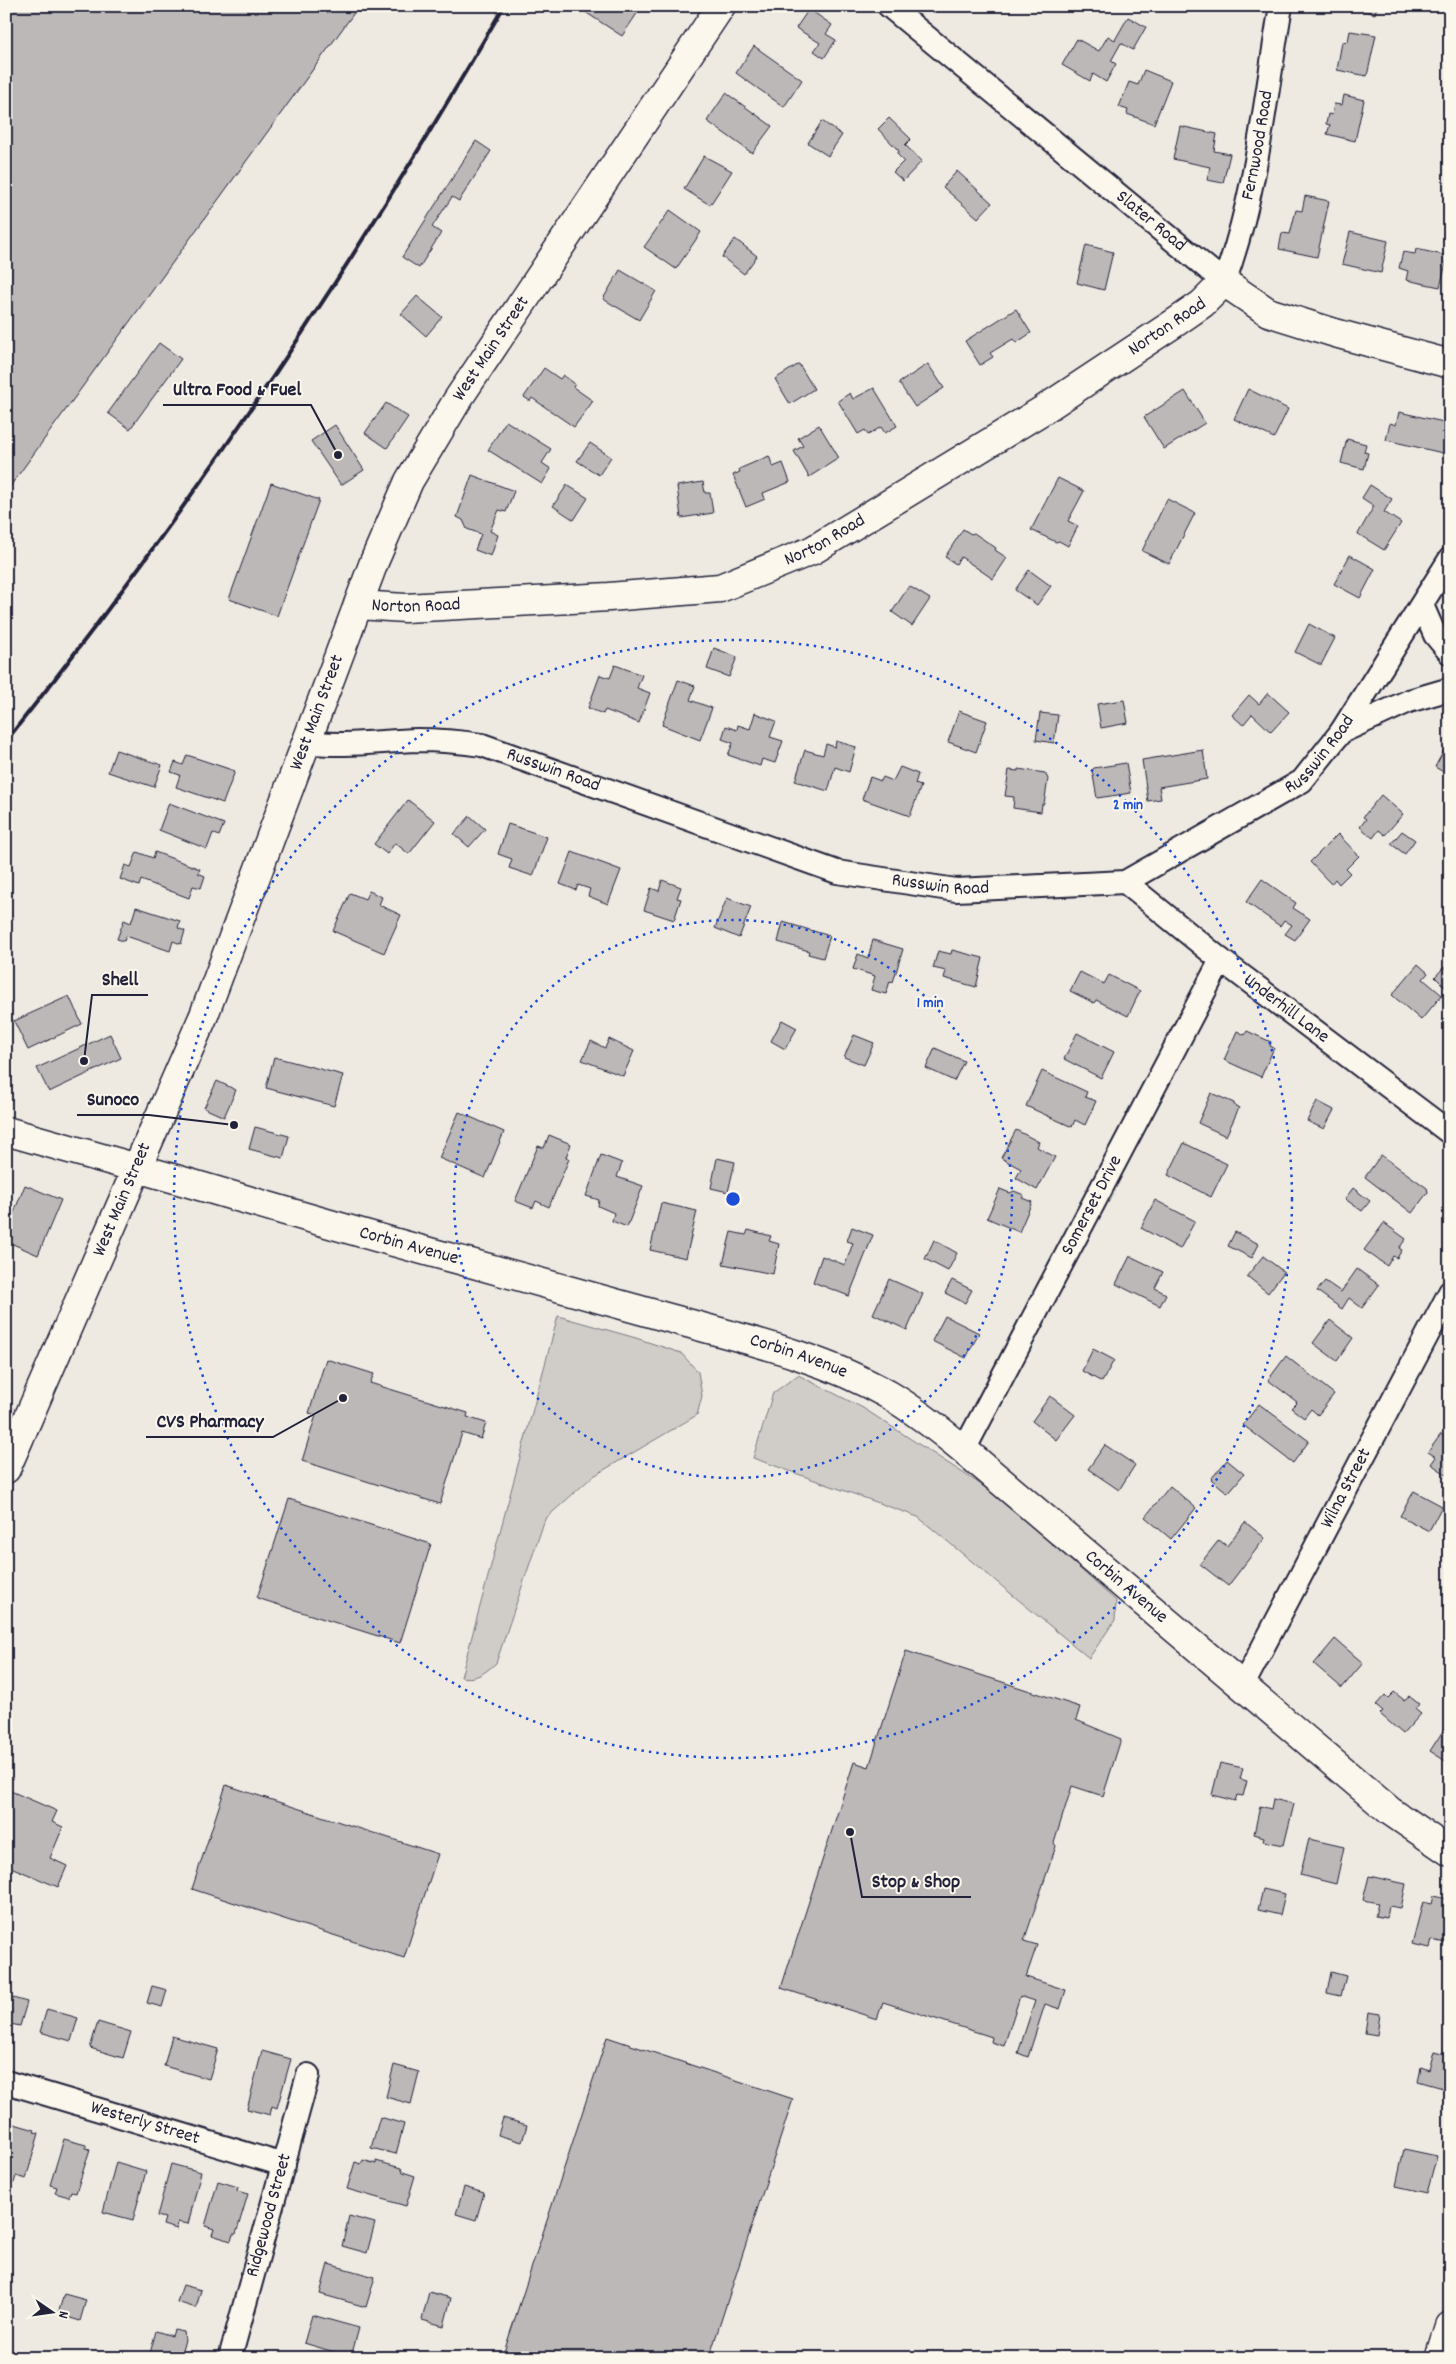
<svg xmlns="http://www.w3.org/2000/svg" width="1456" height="2364" font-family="Dekko,sans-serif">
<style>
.green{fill:#d0cdc9;stroke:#797882}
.building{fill:#bcb8b8;stroke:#22223b}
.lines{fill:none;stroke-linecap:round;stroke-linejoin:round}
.street-casing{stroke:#22223b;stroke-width:26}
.secondary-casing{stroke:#22223b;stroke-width:31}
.primary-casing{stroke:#22223b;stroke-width:31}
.street{stroke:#fbf7ec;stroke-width:22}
.secondary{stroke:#fbf7ec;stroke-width:28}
.primary{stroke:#fbf7ec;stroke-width:28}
.rail{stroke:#22223b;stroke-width:4}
.ring{fill:none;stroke:#1d4ed8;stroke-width:2.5;stroke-dasharray:2.5 5}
.labels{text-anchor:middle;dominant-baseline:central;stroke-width:4;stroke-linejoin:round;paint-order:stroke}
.street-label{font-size:19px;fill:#22223b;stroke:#fbf7ec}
.centre{fill:#1d4ed8;stroke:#fbf7ec;stroke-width:2.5}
.ring-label{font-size:15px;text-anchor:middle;font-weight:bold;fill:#1d4ed8;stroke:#fbf7ec;stroke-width:4;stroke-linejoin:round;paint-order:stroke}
.leader{fill:none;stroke:#22223b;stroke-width:2}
.callout-dot{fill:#22223b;stroke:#fbf7ec;stroke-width:2}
.callout-label{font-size:20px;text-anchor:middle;font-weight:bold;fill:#22223b;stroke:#fbf7ec;stroke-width:4;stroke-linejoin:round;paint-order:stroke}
</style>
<rect width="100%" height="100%" fill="#eeeae2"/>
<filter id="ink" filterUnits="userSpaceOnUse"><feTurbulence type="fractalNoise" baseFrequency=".02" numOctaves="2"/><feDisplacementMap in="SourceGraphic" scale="10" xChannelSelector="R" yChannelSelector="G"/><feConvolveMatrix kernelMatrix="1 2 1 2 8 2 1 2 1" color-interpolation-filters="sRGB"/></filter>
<g filter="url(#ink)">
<g class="green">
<path d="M558 1316 636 1338 681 1353 698 1372 702 1396 697 1415 592 1477 545 1519 496 1663C485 1673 476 1680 461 1677Z"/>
<polygon points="798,1375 863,1408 997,1495 1116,1601 1115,1620 1089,1658 918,1517 753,1458 773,1393"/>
</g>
<g class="building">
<polygon points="6,6 359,6 6,492"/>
<polygon points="576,6 642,6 622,36"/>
<polygon points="1348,6 1377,6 1375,14"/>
<polygon points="809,9 832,25 826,34 836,40 824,58 814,51 820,43 796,28"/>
<polygon points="1128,17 1146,27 1133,50 1121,43 1111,61 1116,64 1106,82 1093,74 1090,81 1062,65 1077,39 1099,51 1108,36 1115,40"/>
<polygon points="1350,31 1376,35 1367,76 1337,70 1342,42 1348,41"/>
<polygon points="754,46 802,80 784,107 736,73"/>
<polygon points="1144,70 1171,81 1154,124 1127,114 1128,110 1119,107 1129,82 1138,85"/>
<polygon points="726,93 772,126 752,153 707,121"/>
<polygon points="1344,95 1364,100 1355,141 1327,134 1330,125 1326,124 1328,114 1332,115 1334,104 1342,105"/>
<polygon points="889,118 911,139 905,145 922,161 903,181 893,172 904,161 897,154 899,151 878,129"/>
<polygon points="822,121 842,135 828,156 808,143"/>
<polygon points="1180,126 1217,134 1214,151 1230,154 1223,183 1207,180 1210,167 1173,159"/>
<polygon points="476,141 491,151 459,201 452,197 432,227 441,233 419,268 402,257"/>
<polygon points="704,156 732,171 710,205 684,189"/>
<polygon points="957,171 992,203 978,218 943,187"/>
<polygon points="1305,196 1329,201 1317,257 1279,249 1282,233 1290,234 1296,210 1302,211"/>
<polygon points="670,210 701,232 676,269 644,247"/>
<polygon points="1350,232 1388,241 1381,273 1342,264"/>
<polygon points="735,239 757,256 744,274 722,257"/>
<polygon points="1086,245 1113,252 1104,290 1077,283"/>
<polygon points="1416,249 1448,256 1440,287 1406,280 1408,271 1399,268 1403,252 1415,254"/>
<polygon points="620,270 656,291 639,320 603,299"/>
<polygon points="417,296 442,317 426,336 401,314"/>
<polygon points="1016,309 1031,333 1016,343 1013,339 990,353 993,357 980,365 965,341"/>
<polygon points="159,343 181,359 130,429 108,413"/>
<polygon points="799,364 814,389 790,404 775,379"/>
<polygon points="928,364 944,388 915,407 899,383"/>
<polygon points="544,368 560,379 563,375 575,384 573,387 593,401 574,427 532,398 530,401 524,397"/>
<polygon points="874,388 897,426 885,433 881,427 868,435 865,430 858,434 838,401 850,393 853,399"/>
<polygon points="1248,389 1288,409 1274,438 1234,419"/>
<polygon points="1185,391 1205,423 1164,449 1144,417"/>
<polygon points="386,403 408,417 387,448 365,433"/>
<polygon points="1399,412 1448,423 1444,439 1450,440 1447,454 1386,440 1390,423 1396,425"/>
<polygon points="506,421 551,449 542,463 551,469 542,484 488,450"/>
<polygon points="335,425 364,470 341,485 311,441"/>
<polygon points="819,425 839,458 809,477 794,451 803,446 798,438"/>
<polygon points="1347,439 1366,444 1364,452 1368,453 1364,469 1341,463"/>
<polygon points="590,443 611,457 599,475 577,461"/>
<polygon points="769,456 773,467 783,463 790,482 763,493 765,499 746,507 733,475 740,472 739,469"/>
<polygon points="472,475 514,491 506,512 499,510 490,531 498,535 491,556 475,550 481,534 467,529 463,520 457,517"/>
<polygon points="1058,478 1084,491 1068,521 1078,526 1068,546 1059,541 1056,542 1031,530"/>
<polygon points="703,482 705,493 710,493 713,513 681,518 677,486"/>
<polygon points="271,483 319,500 277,616 229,599"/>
<polygon points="567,485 588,498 574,520 553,506"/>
<polygon points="1370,485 1392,499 1384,512 1401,523 1384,550 1358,534 1374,506 1362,498"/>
<polygon points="1167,499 1195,513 1169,564 1142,551"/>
<polygon points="963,529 971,534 974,533 996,548 995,550 1007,558 993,579 961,557 956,564 945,557"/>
<polygon points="1350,555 1375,569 1360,598 1334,584"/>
<polygon points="1029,570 1051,586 1037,605 1015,590"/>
<polygon points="909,586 930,599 912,626 892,612"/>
<polygon points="1309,624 1335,638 1321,665 1295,652"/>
<polygon points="714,648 737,657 729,677 707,669"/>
<polygon points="615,665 642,675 637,688 650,693 639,723 605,710 603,714 588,708 600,675 610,678"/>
<polygon points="678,680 695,686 690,700 712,708 700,740 662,725"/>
<polygon points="1268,693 1289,712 1271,732 1252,714 1243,725 1232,715 1249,695 1259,704"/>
<polygon points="1124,700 1128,723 1101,728 1097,704"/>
<polygon points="959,711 987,721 976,752 948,742"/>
<polygon points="755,713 776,721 770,737 783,741 775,763 762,759 760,766 728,755 733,743 722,739 726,726 737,730 738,725 750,729"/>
<polygon points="1040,713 1058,715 1054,743 1036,740"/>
<polygon points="836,741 856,747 849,772 835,767 828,791 795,781 805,750 823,755 826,744 835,747"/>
<polygon points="1448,743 1450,744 1450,776 1435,767"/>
<polygon points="116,750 162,765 154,787 108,772"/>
<polygon points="1203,750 1207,779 1159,787 1161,799 1148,801 1142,760"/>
<polygon points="187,755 235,771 223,803 176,787 180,775 171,772 175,762 183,765"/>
<polygon points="1126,763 1131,793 1097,798 1092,770 1094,768"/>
<polygon points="900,767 918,774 915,784 921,786 910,816 862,799 870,777 881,781 883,777 893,781"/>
<polygon points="1018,769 1045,773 1048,779 1044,804 1042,804 1041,812 1013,808 1014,797 1005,796 1009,770 1018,771"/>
<polygon points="1381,795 1403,814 1385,835 1379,830 1373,838 1360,827 1366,819 1363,817"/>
<polygon points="408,800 435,821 409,854 395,843 387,854 374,844"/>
<polygon points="169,803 224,824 219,836 213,833 207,849 159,830"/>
<polygon points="470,816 485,829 469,847 454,834"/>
<polygon points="508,824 547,837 533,876 509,868 512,859 498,854"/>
<polygon points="1402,831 1415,840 1405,854 1391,844"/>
<polygon points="1338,834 1359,856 1346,869 1350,873 1339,884 1335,879 1331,884 1310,862"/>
<polygon points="137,852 153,858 155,852 200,869 198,873 205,876 201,888 193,886 189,898 141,880 139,886 120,879 125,865 131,867"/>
<polygon points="572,852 621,870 608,904 588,896 590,889 578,885 576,890 560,884"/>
<polygon points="1262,879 1296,903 1293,908 1310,919 1295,940 1285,934 1292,925 1284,920 1280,926 1246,902"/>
<polygon points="662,880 681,887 677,898 681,899 674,920 644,910 651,888 659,891"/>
<polygon points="369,891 382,897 379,905 401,915 384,953 333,931 350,893 365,899"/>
<polygon points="727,898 751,907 739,938 715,928"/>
<polygon points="136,907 180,921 178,928 185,931 181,944 173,941 170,951 126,936 124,941 117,939 124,920 131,923"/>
<polygon points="783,922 830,936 823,958 808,954 809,951 778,942"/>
<polygon points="873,940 903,949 893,982 890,981 886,994 871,990 875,976 853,969 858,954 868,958"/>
<polygon points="952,950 983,958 976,987 944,978 946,971 933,968 938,951 951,954"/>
<polygon points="1418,964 1428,973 1423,979 1442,995 1421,1020 1392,995"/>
<polygon points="1444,967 1450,973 1450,992 1435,977"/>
<polygon points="1080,972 1104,984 1109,975 1140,991 1128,1016 1096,1000 1094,1003 1070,991"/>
<polygon points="69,996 82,1024 28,1050 14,1021"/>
<polygon points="782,1020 797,1028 785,1049 771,1041"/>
<polygon points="1237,1031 1245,1035 1247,1031 1271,1042 1270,1046 1274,1048 1261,1077 1224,1060"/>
<polygon points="1077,1033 1114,1052 1101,1078 1064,1059"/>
<polygon points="110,1034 121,1058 49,1092 37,1068"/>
<polygon points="854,1035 874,1043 864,1065 844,1057"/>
<polygon points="609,1039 634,1051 623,1076 582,1060 591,1041 605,1048"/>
<polygon points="935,1048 964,1061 954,1081 926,1068"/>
<polygon points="274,1057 343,1075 334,1106 266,1088"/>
<polygon points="1042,1071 1087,1092 1085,1097 1096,1101 1085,1125 1075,1120 1072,1127 1026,1106"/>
<polygon points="217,1081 236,1090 224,1117 204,1108"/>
<polygon points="1211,1093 1234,1103 1234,1105 1239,1108 1226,1136 1198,1123"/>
<polygon points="1317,1101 1334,1110 1324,1129 1307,1121"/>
<polygon points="459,1112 504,1132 485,1178 439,1158"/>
<polygon points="255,1127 289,1136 283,1158 249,1149"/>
<polygon points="1016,1130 1039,1142 1037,1147 1055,1157 1037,1190 1016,1178 1021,1169 1001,1158"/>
<polygon points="549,1135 571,1144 566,1157 569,1159 549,1207 536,1201 533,1208 515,1201 538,1146 544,1148"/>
<polygon points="1184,1143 1227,1164 1211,1197 1168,1175"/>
<polygon points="601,1155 622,1163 617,1177 643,1186 627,1227 612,1221 614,1213 598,1206 599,1200 586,1196"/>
<polygon points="1381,1155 1427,1188 1428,1192 1412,1213 1365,1177"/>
<polygon points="717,1158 735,1162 728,1192 711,1188"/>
<polygon points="25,1185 61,1200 38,1255 6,1241 6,1232"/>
<polygon points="1353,1188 1370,1201 1362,1211 1345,1199"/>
<polygon points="1000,1189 1010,1193 1014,1191 1024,1195 1022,1198 1032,1202 1019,1232 987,1218"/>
<polygon points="1155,1200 1195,1221 1180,1249 1141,1228"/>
<polygon points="661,1203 697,1211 686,1258 650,1250"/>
<polygon points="1384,1223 1406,1239 1399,1248 1402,1250 1397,1258 1393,1256 1387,1266 1364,1250"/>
<polygon points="852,1227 873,1235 849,1296 813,1282 822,1256 845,1265 853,1243 847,1241"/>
<polygon points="748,1230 771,1236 769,1241 779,1244 773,1274 723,1264 731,1232 746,1235"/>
<polygon points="1235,1232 1259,1244 1252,1258 1228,1246"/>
<polygon points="934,1240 957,1253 948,1271 925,1259"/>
<polygon points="1130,1256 1163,1272 1155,1288 1166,1294 1160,1306 1116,1284"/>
<polygon points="1263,1256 1284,1272 1268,1293 1247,1276"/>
<polygon points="1357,1269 1379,1285 1362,1308 1349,1298 1342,1309 1317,1291 1325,1281 1341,1292"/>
<polygon points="889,1279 923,1294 907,1330 873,1314"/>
<polygon points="952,1280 972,1290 965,1303 945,1293"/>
<polygon points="945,1316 979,1333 966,1358 932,1341"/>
<polygon points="1330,1320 1353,1338 1337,1361 1313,1343"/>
<polygon points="1093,1349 1114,1360 1102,1382 1082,1371"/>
<polygon points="1286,1356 1334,1394 1318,1415 1311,1409 1304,1418 1291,1408 1297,1402 1268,1380"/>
<polygon points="326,1359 374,1374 370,1383 468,1413 467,1417 486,1423 481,1439 462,1433 440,1504 302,1461 316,1415 309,1413"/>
<polygon points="1050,1396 1075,1415 1056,1440 1032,1421"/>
<polygon points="1259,1404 1309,1441 1293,1463 1243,1425"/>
<polygon points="1441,1434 1448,1439 1450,1437 1450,1477 1431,1464 1436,1457 1428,1452"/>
<polygon points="1105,1445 1135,1465 1119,1490 1088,1469"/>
<polygon points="1227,1460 1244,1474 1228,1493 1211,1479"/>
<polygon points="1170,1486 1196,1508 1171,1539 1145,1517"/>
<polygon points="1414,1491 1442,1506 1429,1531 1400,1516"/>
<polygon points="289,1499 431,1544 400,1643 257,1598"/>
<polygon points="1245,1522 1265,1538 1228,1586 1200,1564 1219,1540 1227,1546"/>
<polygon points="1335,1639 1363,1663 1342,1688 1314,1664"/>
<polygon points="906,1651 1080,1707 1076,1720 1121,1739 1103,1796 1072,1786 1054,1843 1056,1846 1024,1941 1037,1945 1026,1977 1066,1990 1060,2009 1045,2004 1028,2057 1018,2053 1035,2001 1020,1996 1004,2046 991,2042 992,2037 883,2002 877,2019 781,1988 854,1762 869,1767"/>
<polygon points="1394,1692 1404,1700 1409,1696 1419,1704 1415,1709 1421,1714 1403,1734 1380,1714 1383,1711 1376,1705 1385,1695 1388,1698"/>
<polygon points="1450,1720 1450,1764 1430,1751"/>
<polygon points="1220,1763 1243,1768 1240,1779 1247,1781 1243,1796 1237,1795 1235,1801 1212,1795"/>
<polygon points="226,1785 438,1854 404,1958 192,1889"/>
<polygon points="6,1789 57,1811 52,1822 63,1827 50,1858 67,1866 58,1887 6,1865"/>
<polygon points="1273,1799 1294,1804 1284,1845 1263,1841 1264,1837 1254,1834 1260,1806 1271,1809"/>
<polygon points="1309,1839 1344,1847 1336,1884 1300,1875"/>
<polygon points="1369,1876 1406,1884 1401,1908 1389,1906 1387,1918 1375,1916 1378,1903 1363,1900"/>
<polygon points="1263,1889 1285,1894 1280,1915 1258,1910"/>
<polygon points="1434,1896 1448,1899 1446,1907 1450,1908 1449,1944 1432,1940 1430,1948 1412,1944 1423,1902 1432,1904"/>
<polygon points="1331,1972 1346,1976 1341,1996 1327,1993"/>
<polygon points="152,1986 167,1990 162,2007 147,2003"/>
<polygon points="6,1996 27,2002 20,2026 6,2023"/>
<polygon points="47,2009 78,2018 71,2041 40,2032"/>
<polygon points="1368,2012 1380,2014 1377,2035 1365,2033"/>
<polygon points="98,2022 131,2032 123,2058 90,2048"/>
<polygon points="172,2036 218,2049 209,2079 164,2066"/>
<polygon points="607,2037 793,2099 709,2358 502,2358"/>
<polygon points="262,2051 291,2059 277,2108 272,2106 270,2115 247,2109"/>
<polygon points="1434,2051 1450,2055 1450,2090 1418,2081 1421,2067 1429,2070"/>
<polygon points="394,2065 419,2072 411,2104 386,2097"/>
<polygon points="380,2117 404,2124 396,2154 371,2148"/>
<polygon points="503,2118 527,2125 522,2142 498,2135"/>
<polygon points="11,2123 35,2130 34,2132 39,2133 26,2179 16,2176 14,2183 6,2181 6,2140"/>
<polygon points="64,2139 86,2145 86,2148 90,2149 76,2193 71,2192 69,2197 55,2193 57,2187 50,2185"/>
<polygon points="1404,2149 1437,2156 1427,2193 1396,2186"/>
<polygon points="363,2160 376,2164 376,2161 401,2168 403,2172 415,2176 406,2206 347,2189 355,2162 361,2164"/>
<polygon points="116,2162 146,2171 133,2220 103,2212"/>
<polygon points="171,2164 201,2172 188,2224 178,2222 177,2229 163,2225 165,2218 157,2216"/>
<polygon points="218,2181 238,2187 237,2191 248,2194 236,2234 233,2234 231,2241 212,2235 214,2229 205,2226"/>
<polygon points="464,2187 484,2193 476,2220 456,2214"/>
<polygon points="349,2216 375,2223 367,2253 342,2246"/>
<polygon points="328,2264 375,2277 366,2307 320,2294"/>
<polygon points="183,2285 201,2290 196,2308 177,2302"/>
<polygon points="429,2292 451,2298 444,2326 422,2320"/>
<polygon points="64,2294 86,2300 80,2321 58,2314"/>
<polygon points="312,2315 359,2328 351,2357 304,2343"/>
<polygon points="174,2330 184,2332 185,2340 180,2358 149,2357 156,2331 172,2336"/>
</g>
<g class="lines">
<defs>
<g id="street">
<path id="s1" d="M889 6 1224 282C1257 194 1265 98 1281 6"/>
<polyline points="1422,605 1435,635 1450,653"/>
<polyline points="1341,732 1409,701 1450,689"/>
<path id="s2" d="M306 742C344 747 380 741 417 740 440 740 461 742 482 745L837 872 956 890 1125 882 1302 781 1341 732 1450 559"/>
<path id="s3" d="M1125 882 1221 960 1450 1133"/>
<path id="s4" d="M964 1450 1221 960"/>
<path id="s5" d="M1243 1685 1450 1292"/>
<path id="s6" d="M6 2082 284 2165"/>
<path id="s7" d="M230 2358 308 2075"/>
</g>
<g id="secondary">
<path id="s8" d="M358 605 405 608 609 597 720 588 813 550 1043 410 1176 322 1202 304 1224 282 1268 312 1335 333 1450 364"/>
<path id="s9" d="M6 1469 137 1168C243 1198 349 1231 456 1259 527 1278 598 1298 669 1318 744 1339 821 1356 889 1395 916 1411 940 1430 964 1450L1390 1811 1450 1852"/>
<polyline points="1440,2358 1450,2326"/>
</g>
<g id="primary">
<path id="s10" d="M6 1131 137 1168 204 1015 374 562 409 481 458 399 721 6"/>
</g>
</defs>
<use href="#street" class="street-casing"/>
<use href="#secondary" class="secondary-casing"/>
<use href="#primary" class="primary-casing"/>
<use href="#street" class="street"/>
<use href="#secondary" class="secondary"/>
<use href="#primary" class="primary"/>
<path class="rail" d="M6 741C191 510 356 262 504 6"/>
</g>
</g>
<g class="ring">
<circle cx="733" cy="1199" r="279"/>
<circle cx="733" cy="1199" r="559"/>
</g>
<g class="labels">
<g class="street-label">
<text stroke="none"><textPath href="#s1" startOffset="575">Fernwood Road</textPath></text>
<text stroke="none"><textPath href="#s1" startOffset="339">Slater Road</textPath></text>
<text stroke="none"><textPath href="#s8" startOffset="882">Norton Road</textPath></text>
<text stroke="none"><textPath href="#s10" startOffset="1031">West Main Street</textPath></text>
<text stroke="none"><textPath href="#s8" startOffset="478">Norton Road</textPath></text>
<text stroke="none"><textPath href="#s8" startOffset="58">Norton Road</textPath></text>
<text stroke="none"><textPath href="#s10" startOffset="626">West Main Street</textPath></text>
<text stroke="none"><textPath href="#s2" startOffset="1078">Russwin Road</textPath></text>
<text stroke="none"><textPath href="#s2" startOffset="252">Russwin Road</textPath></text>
<text stroke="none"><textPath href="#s2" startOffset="658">Russwin Road</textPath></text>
<text stroke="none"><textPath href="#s3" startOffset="205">Underhill Lane</textPath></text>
<text transform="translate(123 1200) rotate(-67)">West Main Street</text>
<text stroke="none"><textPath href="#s4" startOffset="276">Somerset Drive</textPath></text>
<text stroke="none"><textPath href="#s9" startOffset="611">Corbin Avenue</textPath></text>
<text stroke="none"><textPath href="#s9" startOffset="1016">Corbin Avenue</textPath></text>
<text stroke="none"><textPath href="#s5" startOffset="222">Wilna Street</textPath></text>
<text stroke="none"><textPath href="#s9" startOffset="1420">Corbin Avenue</textPath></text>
<text stroke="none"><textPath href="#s6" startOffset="145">Westerly Street</textPath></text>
<text stroke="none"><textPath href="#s7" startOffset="148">Ridgewood Street</textPath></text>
</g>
</g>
<circle cx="733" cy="1199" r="8" class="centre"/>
<g class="ring-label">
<text x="1128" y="809">2 min</text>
<text x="930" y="1007">1 min</text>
</g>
<path class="leader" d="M338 455L311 405H163M84 1061L92 995H148M234 1125L149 1115H77M343 1398L273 1437H146M850 1832L862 1897H971"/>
<g class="callout-dot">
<circle cx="338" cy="455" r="5"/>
<circle cx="84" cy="1061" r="5"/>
<circle cx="234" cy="1125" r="5"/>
<circle cx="343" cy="1398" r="5"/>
<circle cx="850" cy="1832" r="5"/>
</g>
<g class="callout-label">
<text x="237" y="395">Ultra Food &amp; Fuel</text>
<text x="120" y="985">Shell</text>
<text x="113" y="1105">Sunoco</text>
<text x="210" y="1427">CVS Pharmacy</text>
<text x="916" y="1887">Stop &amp; Shop</text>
</g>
<rect width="1456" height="2364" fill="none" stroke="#fbf7ec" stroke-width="25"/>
<rect x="12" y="12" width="1431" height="2339" fill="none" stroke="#22223b" stroke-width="2" filter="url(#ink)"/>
<g transform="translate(52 2312) rotate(103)" stroke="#fbf7ec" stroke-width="4" paint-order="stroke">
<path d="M0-4L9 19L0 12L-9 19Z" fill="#22223b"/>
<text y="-8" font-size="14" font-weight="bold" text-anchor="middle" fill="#22223b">N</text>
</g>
</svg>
